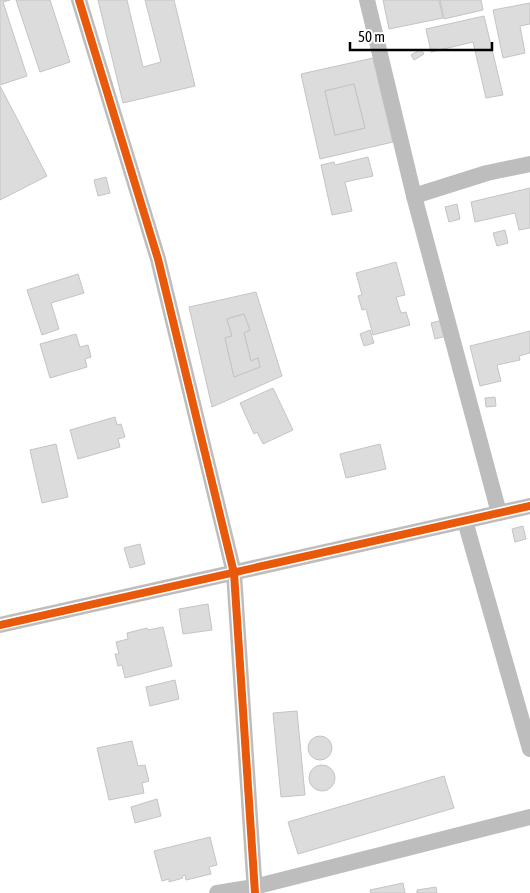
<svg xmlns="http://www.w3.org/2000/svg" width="530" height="893" font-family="'Asap Condensed',sans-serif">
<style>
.building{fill:#dcdcdc;stroke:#c4c4c4;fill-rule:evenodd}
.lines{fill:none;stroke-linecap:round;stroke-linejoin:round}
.street{stroke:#bdbdbd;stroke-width:16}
.cycleway-casing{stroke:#fff;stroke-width:11}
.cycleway{stroke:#e8590c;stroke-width:8}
</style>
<rect width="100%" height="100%" fill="#fff"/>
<g class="building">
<polygon points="0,0 10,0 3,2 27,76 0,85"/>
<polygon points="16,0 50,0 70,62 40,72"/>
<polygon points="98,0 127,0 143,67 161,62 145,0 174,0 195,86 123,103"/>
<polygon points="383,0 439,0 443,18 389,29"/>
<polygon points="440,0 481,0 483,10 444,19"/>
<polygon points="530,3 530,24 520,26 525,53 503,58 493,10"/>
<polygon points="484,16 503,95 486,98 473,42 431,52 426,29"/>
<polygon points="421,49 424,54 414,60 411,55"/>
<path d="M373 58 393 142 320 159 301 74ZM354 84 365 128 335 135 325 91Z"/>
<polygon points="354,84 365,128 335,135 325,91"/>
<polygon points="0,86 47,176 0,200"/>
<polygon points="368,157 373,176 345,182 352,211 332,215 321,165 334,162 335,165"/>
<polygon points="106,177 110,193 98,196 94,180"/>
<polygon points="530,188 530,228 519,230 515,213 475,222 471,202"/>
<polygon points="457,204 460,219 449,222 445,207"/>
<polygon points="505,230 508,243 497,246 493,233"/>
<polygon points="396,262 405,295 396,297 401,313 406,312 410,325 373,335 366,309 362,310 358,296 362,295 356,273"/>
<polygon points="78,274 84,293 51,303 59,329 42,335 27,290"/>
<path d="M256 292 282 376 212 407 189 307ZM244 314 250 330 244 333 251 361 258 358 260 367 234 377 225 338 232 336 227 319Z"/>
<polygon points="244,314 250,330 244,333 251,361 258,358 260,367 234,377 225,338 232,336 227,319"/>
<polygon points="443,320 447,336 435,339 431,323"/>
<polygon points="370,330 374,343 364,346 360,334"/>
<polygon points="530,331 530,353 519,356 520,360 497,365 501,381 480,386 470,346"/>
<polygon points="76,334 80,347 88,345 91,357 85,359 87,367 50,378 40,344"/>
<polygon points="273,388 293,430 263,444 257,432 254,434 240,403"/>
<polygon points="495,397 496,406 486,407 485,398"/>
<polygon points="115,417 117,425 121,424 125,437 118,439 120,447 78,459 70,430"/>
<polygon points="56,444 68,497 42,503 30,450"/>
<polygon points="380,444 386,469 346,478 340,454"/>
<polygon points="523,526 526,539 515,542 512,529"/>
<polygon points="140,544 145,564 130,568 124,548"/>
<polygon points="208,604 212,630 183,634 179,609"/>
<polygon points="163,627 172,666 125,678 122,665 118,666 115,654 119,654 116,642 128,639 127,633 147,628 148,630"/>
<polygon points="175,680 179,699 150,706 146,687"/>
<polygon points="297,711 305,795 281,797 273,713"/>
<circle cx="320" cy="748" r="12"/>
<polygon points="132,741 138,766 145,765 149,781 142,783 144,793 109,800 97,748"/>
<circle cx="322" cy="778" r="13"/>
<polygon points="444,776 454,808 298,854 288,822"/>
<polygon points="157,799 161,816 135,823 131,807"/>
<polygon points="210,837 217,865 209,867 211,874 186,880 185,875 182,876 183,878 169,882 169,879 162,881 154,851"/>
<polygon points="403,883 405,893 371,893 370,890"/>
<polygon points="436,887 437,893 417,893 417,890"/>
</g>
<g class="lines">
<g class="street">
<polyline points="79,0 158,259 234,573 255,893"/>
<polyline points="367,0 414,196 499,513"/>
<polyline points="414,196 487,173 530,164"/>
<polyline points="465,521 530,749"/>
<polyline points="0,625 530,506"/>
<polyline points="217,893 254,887 530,817"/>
</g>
<defs>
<g id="cycleway">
<polyline points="79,0 158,259 234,573 255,893"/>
<polyline points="0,625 530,506"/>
</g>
</defs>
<use href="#cycleway" class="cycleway-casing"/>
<use href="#cycleway" class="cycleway"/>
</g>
<path d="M350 42v8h142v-8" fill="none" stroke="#000000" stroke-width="2.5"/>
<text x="358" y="42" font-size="15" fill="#000000" stroke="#ffffff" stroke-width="4" paint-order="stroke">50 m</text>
</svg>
